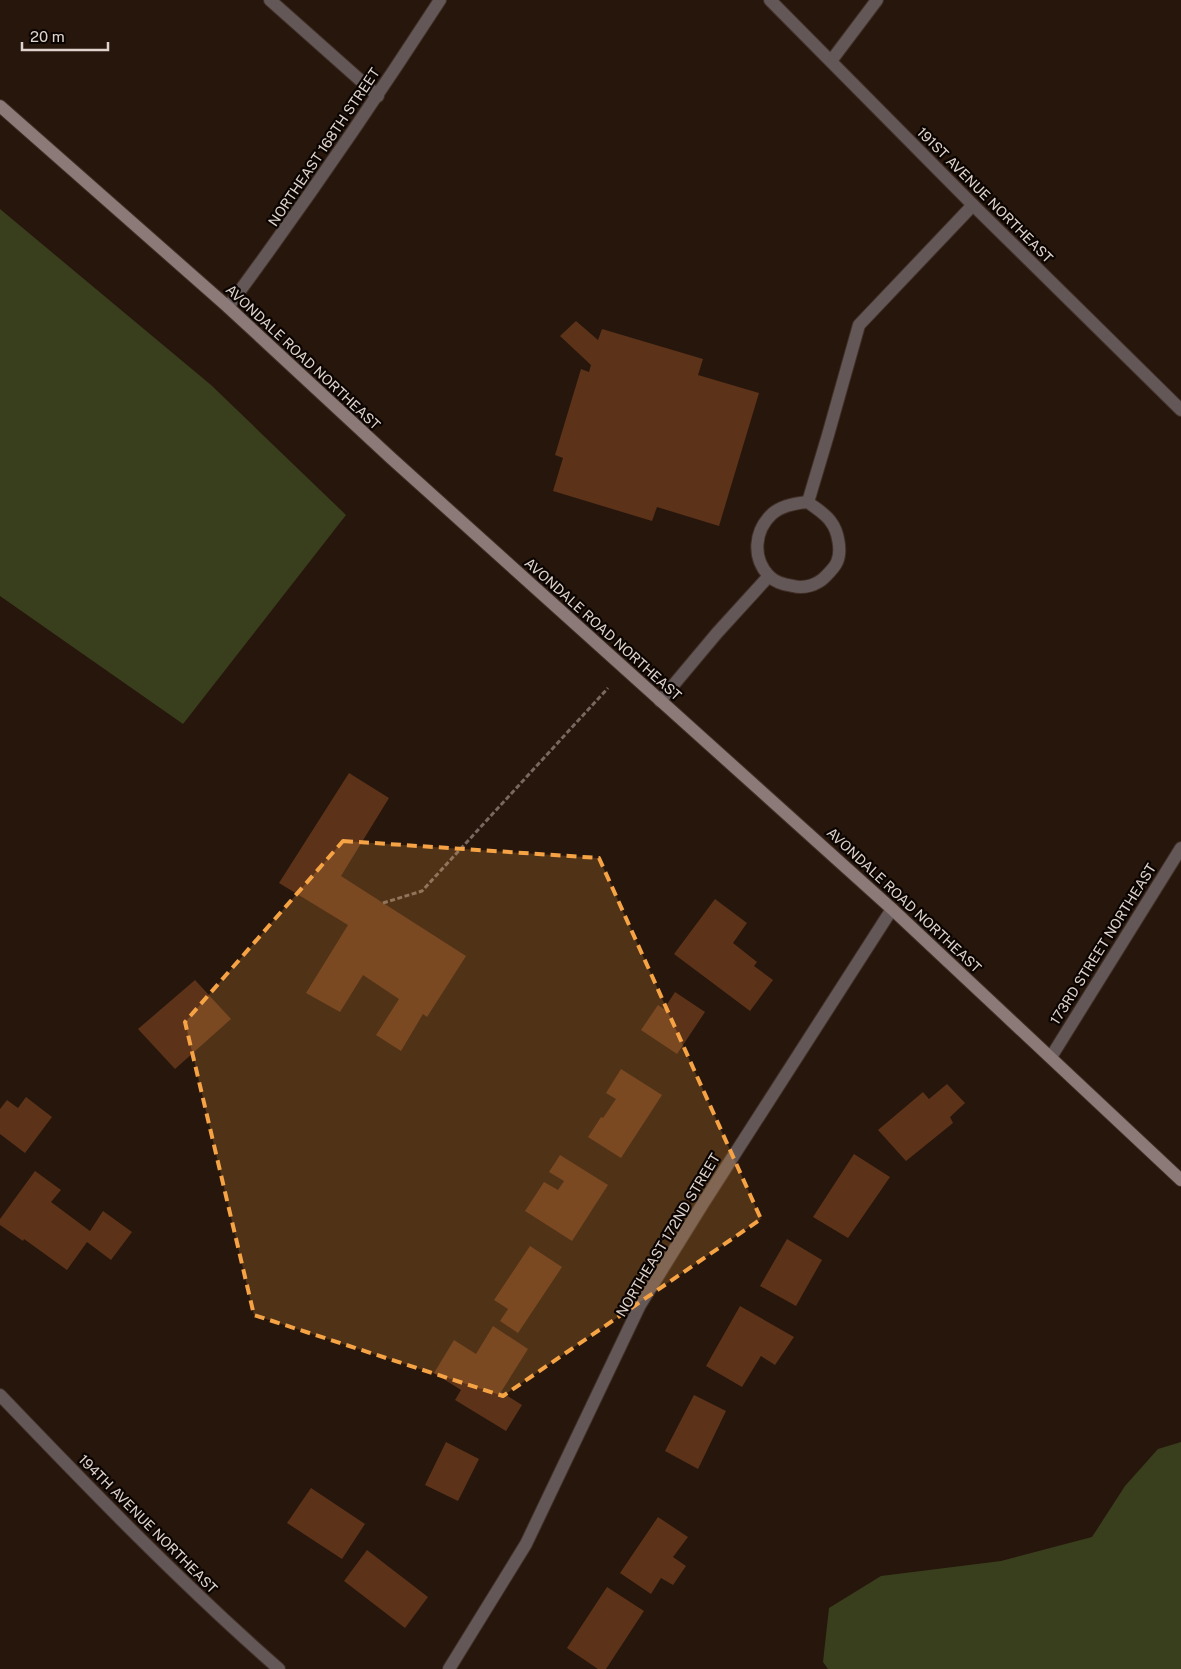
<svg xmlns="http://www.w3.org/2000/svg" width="1181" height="1669" font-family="'Public Sans',sans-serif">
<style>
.green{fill:#393f1d}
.building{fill:#5c3219}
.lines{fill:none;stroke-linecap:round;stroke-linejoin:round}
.service-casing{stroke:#413027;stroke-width:14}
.minor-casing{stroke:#413027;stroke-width:14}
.secondary-casing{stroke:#413027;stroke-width:14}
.path{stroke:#786860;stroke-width:3;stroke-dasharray:5 2.5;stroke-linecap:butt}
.service{stroke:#635757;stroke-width:12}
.minor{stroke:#635757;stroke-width:12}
.secondary{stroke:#8c7a79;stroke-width:12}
.marked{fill:#f5a345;fill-opacity:0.2;stroke:#f5a345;stroke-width:4;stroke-dasharray:10 6;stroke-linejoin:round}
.labels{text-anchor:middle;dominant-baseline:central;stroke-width:4.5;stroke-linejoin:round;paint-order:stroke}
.street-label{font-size:14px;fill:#e0d3cd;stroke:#0b0502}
</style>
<rect width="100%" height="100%" fill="#27160c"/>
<g class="green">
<polygon points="0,209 211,385 346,515 183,724 0,596"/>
<polygon points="1181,1442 1181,1669 828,1669 823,1662 829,1608 881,1576 1001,1561 1092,1537 1125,1486 1158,1449"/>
</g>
<g class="building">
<polygon points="576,321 598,340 602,329 703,359 698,375 759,393 719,526 657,507 652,521 553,491 563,458 555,455 581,369 589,372 591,365 560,336"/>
<polygon points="349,773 389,798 341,876 466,956 427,1017 423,1014 401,1051 376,1035 399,999 363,975 340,1012 306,993 348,925 279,883"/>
<polygon points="715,899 747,923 733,943 757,962 754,966 773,980 750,1011 674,954"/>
<polygon points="195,980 231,1019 175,1069 138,1029"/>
<polygon points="675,992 705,1012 677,1054 641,1030 658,1005 664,1009"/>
<polygon points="621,1069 662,1095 621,1158 588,1137 601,1117 603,1118 616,1099 606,1093"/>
<polygon points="947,1084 965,1103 950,1117 953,1123 906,1161 878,1130 923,1092 929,1099"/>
<polygon points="26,1097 52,1117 25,1153 0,1134 0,1109 7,1100 18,1108"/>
<polygon points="854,1154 890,1177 848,1238 813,1217"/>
<polygon points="560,1155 608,1185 572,1241 525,1211 544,1182 558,1190 564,1181 549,1172"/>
<polygon points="35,1171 61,1190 51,1202 90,1231 103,1211 132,1232 111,1260 87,1242 67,1270 24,1239 23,1241 0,1225 0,1219"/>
<polygon points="787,1239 822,1260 796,1306 760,1286"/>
<polygon points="530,1246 562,1267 518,1333 500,1321 508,1309 494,1300"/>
<polygon points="740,1306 794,1337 775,1365 761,1356 742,1387 706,1366"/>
<polygon points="493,1326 528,1349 501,1392 522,1405 506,1431 455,1400 461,1390 434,1373 454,1340 476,1354"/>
<polygon points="694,1395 726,1411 698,1469 665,1451"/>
<polygon points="446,1442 479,1459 458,1501 425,1485"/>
<polygon points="311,1488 365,1524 342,1559 287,1523"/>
<polygon points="658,1517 688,1537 673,1557 686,1566 673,1585 661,1578 651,1594 620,1573"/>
<polygon points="367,1550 428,1597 405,1628 344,1581"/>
<polygon points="607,1587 644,1611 606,1669 598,1669 567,1648"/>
</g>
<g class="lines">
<defs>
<g id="service">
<polyline points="831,61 877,0"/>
<polyline points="808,502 828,435 859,325 973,205"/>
<path d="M808 502C815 508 826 514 831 522 838 531 842 551 837 562 835 567 829 573 825 577 817 585 804 589 793 586 785 585 776 583 769 576 752 558 754 531 772 514 781 506 796 503 808 502Z"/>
<polyline points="660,701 717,633 769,576"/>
</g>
<g id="minor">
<polyline points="270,0 378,96"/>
<polyline points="770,0 973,205 1181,410"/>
<path d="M228 307C302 207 372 105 440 0"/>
<polyline points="1051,1057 1181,848"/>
<path d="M0 1395C90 1489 181 1583 279 1669"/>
<polyline points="449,1669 526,1544 640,1305 702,1205 892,909"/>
</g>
<polyline id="secondary" points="0,106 228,307 391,458 892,909 1181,1180"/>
</defs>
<use href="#service" class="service-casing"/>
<use href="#minor" class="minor-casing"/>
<use href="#secondary" class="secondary-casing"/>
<polyline class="path" points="383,903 422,891 608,688"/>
<use href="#service" class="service"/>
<use href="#minor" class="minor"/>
<use href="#secondary" class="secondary"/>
</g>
<path class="marked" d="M343 841 599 858 761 1219 503 1396 254 1315 185 1022Z"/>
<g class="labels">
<g class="street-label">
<text transform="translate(324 147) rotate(-56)">NORTHEAST 168TH STREET</text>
<text transform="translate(985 195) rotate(45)">191ST AVENUE NORTHEAST</text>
<text transform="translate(303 357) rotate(43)">AVONDALE ROAD NORTHEAST</text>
<text transform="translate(603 629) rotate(42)">AVONDALE ROAD NORTHEAST</text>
<text transform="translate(904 900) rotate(43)">AVONDALE ROAD NORTHEAST</text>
<text transform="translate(1103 944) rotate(-58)">173RD STREET NORTHEAST</text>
<text transform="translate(668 1235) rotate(-59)">NORTHEAST 172ND STREET</text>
<text transform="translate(148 1524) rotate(45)">194TH AVENUE NORTHEAST</text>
</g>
</g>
<path d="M22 42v8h86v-8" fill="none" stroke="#e0d3cd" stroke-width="2.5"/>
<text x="30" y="42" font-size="15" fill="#e0d3cd" stroke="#0b0502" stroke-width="4" paint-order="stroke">20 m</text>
</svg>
